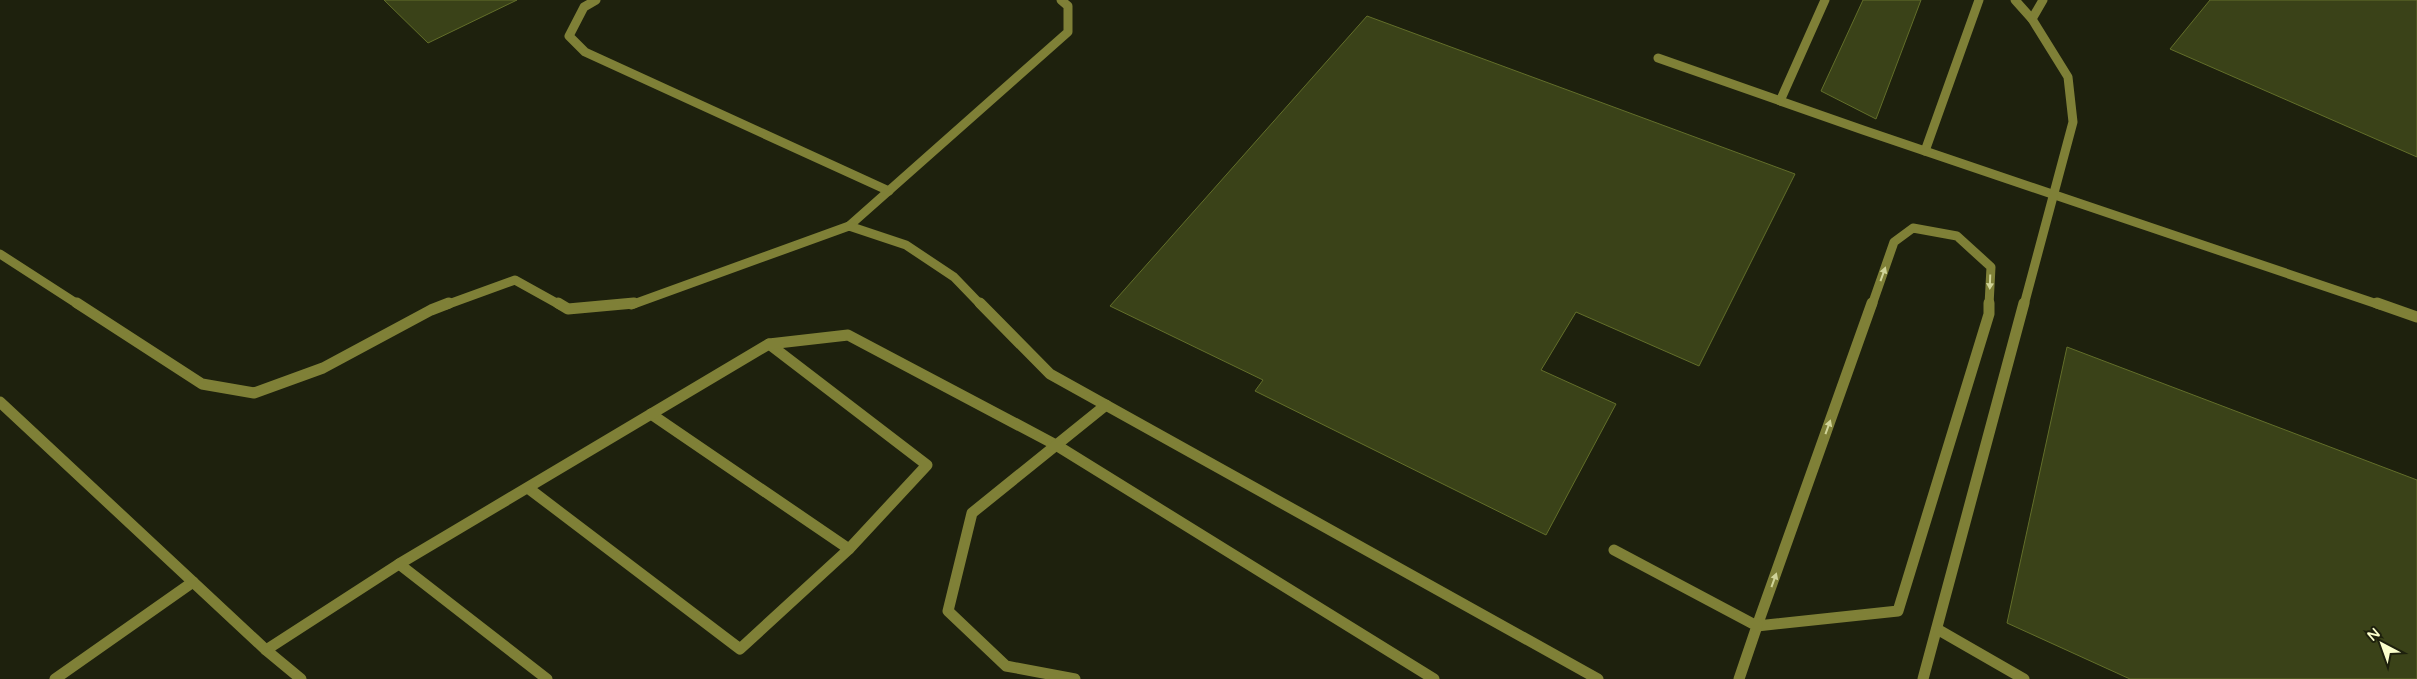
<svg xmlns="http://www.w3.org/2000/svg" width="2417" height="679" font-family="'Varela Round',sans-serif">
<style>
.building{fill:#3a4218;stroke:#626e2a}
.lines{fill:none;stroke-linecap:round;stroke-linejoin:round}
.lane-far1{stroke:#7f8037;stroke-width:9}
.lane{stroke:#7f8037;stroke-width:11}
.street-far1{stroke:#7f8037;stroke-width:9}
.street{stroke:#7f8037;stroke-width:11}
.oneway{fill:#d0d398}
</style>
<rect width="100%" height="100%" fill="#1e210d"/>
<g class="building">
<polygon points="384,0 517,0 428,43"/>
<polygon points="1863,0 1921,0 1876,119 1821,91"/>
<polygon points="2210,0 2417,0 2417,157 2170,49"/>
<polygon points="1367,16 1795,174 1699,366 1576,312 1541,370 1616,404 1546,535 1255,391 1263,380 1110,306"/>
<polygon points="2067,347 2417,480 2417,679 2130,679 2007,623"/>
</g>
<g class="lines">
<g class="lane-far1">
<polyline points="596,0 584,7 569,36 585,52 889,191"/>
<polyline points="2032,19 2043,0"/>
<polyline points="1658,58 1863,130 2380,305"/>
<polyline points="1780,101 1825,0"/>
<polyline points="1925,151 1979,0"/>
<polyline points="849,226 1068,32 1068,6 1061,0"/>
<polyline points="0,254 79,305"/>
<polyline points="446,305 515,280 560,305"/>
<polyline points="631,305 849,226 906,245 954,277 981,305"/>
<polyline points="1872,305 1894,242 1913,228 1957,236 1991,267 1989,305"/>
</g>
<g class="lane">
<polyline points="77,303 202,384 254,393 323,368 431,310 449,303"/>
<polyline points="558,303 568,309 634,303"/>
<polyline points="980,303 1050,374 1598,679"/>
<polyline points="1872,303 1757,626 1898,611 1989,314 1989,303"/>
<polyline points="2377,303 2417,317"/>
<polyline points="769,344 927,465 849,549"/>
<polyline points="0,402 266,650"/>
<polyline points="528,488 740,649 849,549 651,414"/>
<polyline points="1614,550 1757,626 1739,679"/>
<polyline points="399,564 547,679"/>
<polyline points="1937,629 2024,679"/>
<polyline points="55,679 193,582"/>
<polyline points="301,679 266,650 399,564 769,344 848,335 1056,445 1434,679"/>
<polyline points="1075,679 1006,666 948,611 972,513 1106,405"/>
</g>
<polyline class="street-far1" points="2015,0 2032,19 2068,77 2073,122 2024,305"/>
<polyline class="street" points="1923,679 2024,303"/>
</g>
<defs><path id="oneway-solid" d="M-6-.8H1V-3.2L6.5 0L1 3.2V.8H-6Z" transform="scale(1.25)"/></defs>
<g class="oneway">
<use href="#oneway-solid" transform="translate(1883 274) rotate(-70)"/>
<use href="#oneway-solid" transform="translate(1990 282) rotate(92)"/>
<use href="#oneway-solid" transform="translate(1828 427) rotate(-70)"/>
<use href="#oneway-solid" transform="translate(1774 580) rotate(-70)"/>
</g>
<g transform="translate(2382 644) rotate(319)" stroke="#1e210d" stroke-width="4" paint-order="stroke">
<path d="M0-4L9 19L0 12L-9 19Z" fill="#fbffcc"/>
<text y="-8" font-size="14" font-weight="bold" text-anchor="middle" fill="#fbffcc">N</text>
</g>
</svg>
